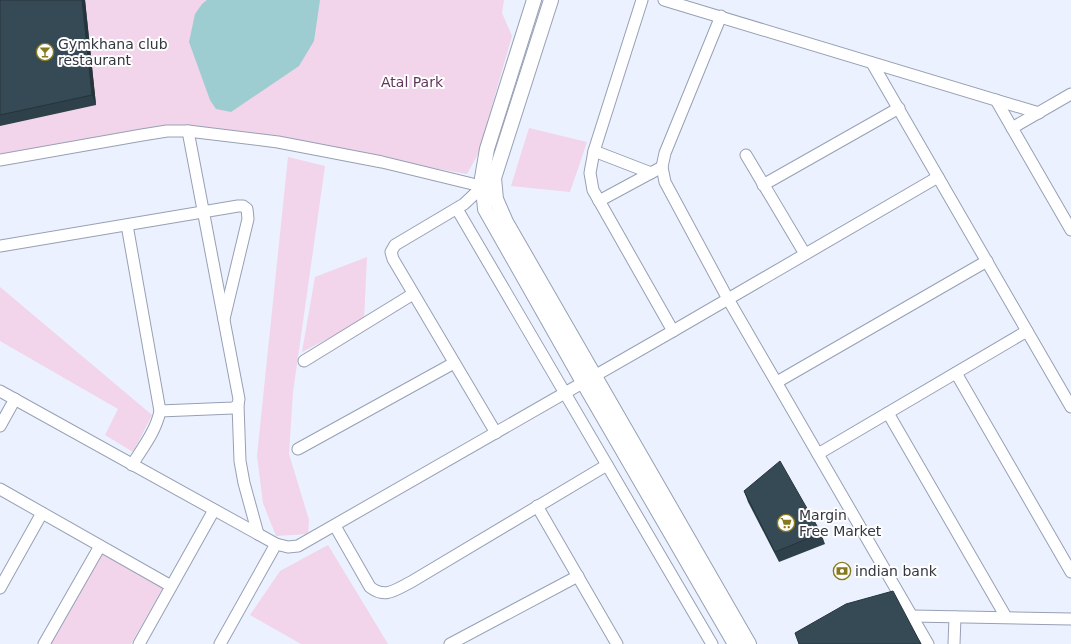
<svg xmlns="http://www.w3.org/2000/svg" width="1071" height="644" font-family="'DejaVu Sans',sans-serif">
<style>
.green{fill:#f2d4eb}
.water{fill:#9dcdd0}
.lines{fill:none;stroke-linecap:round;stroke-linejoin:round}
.minor-casing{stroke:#97a0b4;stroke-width:13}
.tertiary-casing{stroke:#97a0b4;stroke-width:16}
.minor{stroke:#fff;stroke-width:11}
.tertiary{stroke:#fff;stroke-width:14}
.wall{fill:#2e4049}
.shaded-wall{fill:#26343c}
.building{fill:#364a55;stroke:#26343c}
.labels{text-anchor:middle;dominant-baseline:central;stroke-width:4;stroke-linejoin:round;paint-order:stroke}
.poi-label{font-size:14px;fill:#33363f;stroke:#fefefe;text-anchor:start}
.park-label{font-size:14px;fill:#62365a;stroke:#fefefe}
</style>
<rect width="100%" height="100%" fill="#ebf1fe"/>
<g class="green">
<polygon points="0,0 504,0 502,13 512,36 478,154 467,174 188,125 0,154"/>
<polygon points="529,128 587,142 570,192 511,186"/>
<polygon points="288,157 325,166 293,392 289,454 309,520 308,534 276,536 263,503 257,456"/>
<polygon points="367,257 364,320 302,352 315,277"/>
<polygon points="0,287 152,415 133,452 105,435 118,409 0,341"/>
<polygon points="328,545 388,644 301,644 250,615 280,571"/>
<polygon points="103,551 164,586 131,644 50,644"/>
</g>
<polygon class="water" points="207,0 320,0 314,41 299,66 231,112 216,109 210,100 189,42 195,14 202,4"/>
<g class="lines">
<defs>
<g id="minor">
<polyline points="642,0 594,151 590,173 593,190 673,331"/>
<polyline points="664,0 1039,113"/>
<polyline points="721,16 665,153 662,167 665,182 728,299 928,644"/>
<polyline points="872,63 1071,407"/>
<polyline points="996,100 1071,230"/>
<polyline points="1012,128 1071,94"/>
<polyline points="594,151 651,173"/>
<polyline points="746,155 805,254"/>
<polyline points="0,160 142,135 167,131 188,131 278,142 382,162 489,188"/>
<polyline points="763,185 899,108"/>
<polyline points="482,187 464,204 395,245 391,252 393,259 496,433"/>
<polyline points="599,201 662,167"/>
<polyline points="457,209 712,644"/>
<path d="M127 225 160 411C156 431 143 447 132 465"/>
<polyline points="0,246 238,206 243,206 247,209 248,219 224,319"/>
<polyline points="304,361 413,294"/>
<polyline points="956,373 1071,572"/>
<polyline points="777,382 987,261"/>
<polyline points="0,391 276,544 288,547 298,546 673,331 938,177"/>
<polyline points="238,405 240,461 244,483 258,534"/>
<polyline points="160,411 233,408 238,405 239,399 188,131"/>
<polyline points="888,413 1006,617"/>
<polyline points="0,426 15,399"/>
<polyline points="298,449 454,363"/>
<polyline points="818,454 1027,331"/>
<polyline points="0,489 171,586"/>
<polyline points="537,506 617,644"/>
<path d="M335 526 370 587C385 599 395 590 411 582L607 465"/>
<polyline points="0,588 42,513"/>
<polyline points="912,616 1071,619"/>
<polyline points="44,644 100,546"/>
<polyline points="139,644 214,510"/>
<polyline points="220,644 276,544"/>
<polyline points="450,644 578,576"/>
<polyline points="954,644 955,617"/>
</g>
<g id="tertiary">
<polyline points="534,0 487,149 482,178 485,209 583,382 735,644"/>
<polyline points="551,0 494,178 496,199 506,222 749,644"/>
</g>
</defs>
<use href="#minor" class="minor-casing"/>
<use href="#tertiary" class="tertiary-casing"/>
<use href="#minor" class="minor"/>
<use href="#tertiary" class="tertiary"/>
</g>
<g class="wall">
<polygon points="0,0 85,0 96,105 0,126"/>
<polygon points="744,491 821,533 825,544 779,562 748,502"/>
</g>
<polygon class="shaded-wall" points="82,0 85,0 96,105 92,95"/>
<g class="building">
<polygon points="0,0 82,0 92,95 0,115"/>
<polygon points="780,461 821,533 775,552 744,491"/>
<polygon points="893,591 921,644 799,644 795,633 846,604"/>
</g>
<defs>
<symbol id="bar-ring" viewBox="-11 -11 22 22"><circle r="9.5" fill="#fefefe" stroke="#87791d" stroke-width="1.5"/><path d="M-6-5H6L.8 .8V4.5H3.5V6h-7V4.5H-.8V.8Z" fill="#87791d"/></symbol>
<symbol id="supermarket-ring" viewBox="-11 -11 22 22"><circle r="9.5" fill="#fefefe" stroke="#87791d" stroke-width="1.5"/><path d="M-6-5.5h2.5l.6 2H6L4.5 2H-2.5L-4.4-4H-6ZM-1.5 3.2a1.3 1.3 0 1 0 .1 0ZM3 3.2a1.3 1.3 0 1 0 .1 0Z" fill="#87791d"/></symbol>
<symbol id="bank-ring" viewBox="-11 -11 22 22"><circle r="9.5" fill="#fefefe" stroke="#87791d" stroke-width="1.5"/><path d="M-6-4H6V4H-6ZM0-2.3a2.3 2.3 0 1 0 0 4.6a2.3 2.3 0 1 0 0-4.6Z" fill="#87791d"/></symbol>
</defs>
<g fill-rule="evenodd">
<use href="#bar-ring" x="35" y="42" width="20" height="20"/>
<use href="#supermarket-ring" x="776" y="513" width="20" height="20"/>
<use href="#bank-ring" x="832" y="561" width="20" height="20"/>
</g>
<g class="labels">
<g class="poi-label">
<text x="58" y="44">Gymkhana club<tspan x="58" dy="16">restaurant</tspan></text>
<text x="799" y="515">Margin<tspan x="799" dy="16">Free Market</tspan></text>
<text x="855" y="571">indian bank</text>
</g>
<g class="park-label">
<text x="412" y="82">Atal Park</text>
</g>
</g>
</svg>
